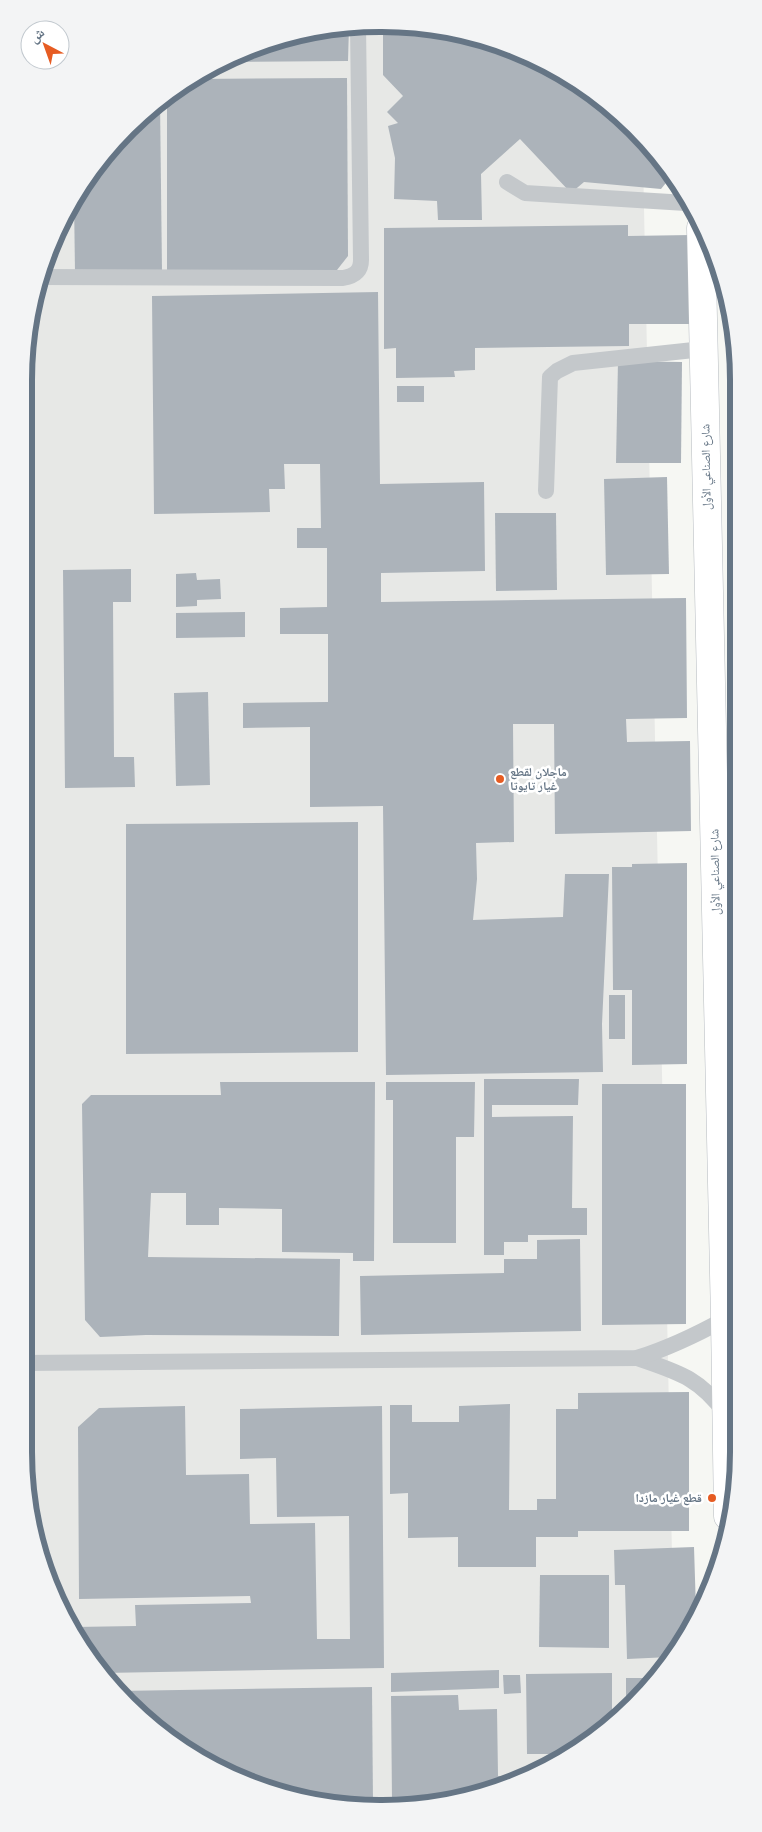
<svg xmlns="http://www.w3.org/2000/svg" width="762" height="1832" font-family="'Nunito Sans','Noto Naskh Arabic',sans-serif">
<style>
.built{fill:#e7e8e6}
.building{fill:#acb3ba}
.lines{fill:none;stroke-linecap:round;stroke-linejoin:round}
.secondary-casing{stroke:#b6bbc0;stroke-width:29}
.service{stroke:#c4c8cb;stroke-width:16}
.secondary{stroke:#fff;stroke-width:28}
.poi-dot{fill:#e65c23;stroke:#fff;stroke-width:2}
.labels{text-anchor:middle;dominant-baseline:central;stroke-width:5;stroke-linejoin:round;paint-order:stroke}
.street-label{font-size:12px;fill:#657585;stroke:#fff}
.poi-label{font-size:12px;font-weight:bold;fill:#657585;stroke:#fff;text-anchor:start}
.rim{fill:none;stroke:#657585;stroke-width:6}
</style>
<rect width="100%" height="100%" fill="#f6f7f3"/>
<polygon class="built" points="357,25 427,27 496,43 579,84 622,121 643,160 674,1651 664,1669 579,1748 518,1781 451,1801 334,1805 266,1789 203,1761 112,1686 71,1629 43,1566 24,1451 24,381 43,266 71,203 112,146 163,98 223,61 288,36"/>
<g class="building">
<polygon points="383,25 427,27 496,43 579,84 651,148 670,178 661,189 584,182 571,193 520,139 481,174 482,220 438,220 437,201 394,199 395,158 388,126 398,123 387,112 403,96 383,75"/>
<polygon points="349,26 348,61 221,62 288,36"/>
<polygon points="347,78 348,256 337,270 167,272 167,96 193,79"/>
<polygon points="160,101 162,272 75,273 74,199 112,146"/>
<polygon points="628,225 628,236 691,235 691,324 629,324 629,346 475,348 475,370 454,371 455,377 396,378 396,348 384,349 384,228"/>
<polygon points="378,292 380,484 484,482 485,571 381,573 381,602 686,598 687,718 626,719 627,742 690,741 691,831 555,834 554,724 513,724 514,842 476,843 477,879 473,920 563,917 565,874 609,874 602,1024 603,1072 386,1075 383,806 310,807 310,727 243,728 243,703 328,702 328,634 280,634 280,608 327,607 327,548 297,548 297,528 321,528 320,464 284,464 285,489 269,489 270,512 154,514 152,296"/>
<polygon points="618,361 682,362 681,463 616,463"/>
<rect x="397" y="386" width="27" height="16"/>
<polygon points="667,477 669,574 606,575 604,479"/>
<polygon points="495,513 556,513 557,590 496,591"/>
<polygon points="131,569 131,602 113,602 114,757 134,757 135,787 65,788 63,570"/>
<polygon points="196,573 197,580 220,579 221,599 197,600 197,606 176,607 176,574"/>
<polygon points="245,612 245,637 176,638 176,613"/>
<polygon points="208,692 210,785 176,786 174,693"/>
<polygon points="358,822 358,1052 126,1054 126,824"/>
<polygon points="687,863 687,1064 632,1065 632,990 613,990 612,867 632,867 632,864"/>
<rect x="609" y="995" width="16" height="44"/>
<polygon points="484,1079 579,1079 578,1105 492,1105 492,1117 573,1116 572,1208 587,1208 587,1235 528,1235 528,1242 504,1242 504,1255 484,1255"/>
<polygon points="220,1082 375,1082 374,1261 353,1261 353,1253 282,1252 282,1209 219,1208 219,1225 186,1225 186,1193 151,1193 148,1257 340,1259 339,1336 146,1335 100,1337 85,1320 82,1104 91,1095 221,1095"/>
<polygon points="386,1082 475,1082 474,1137 456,1137 456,1243 393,1243 393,1100 386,1100"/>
<polygon points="602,1084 686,1084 686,1324 602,1325"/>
<polygon points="580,1239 581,1331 361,1335 360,1276 504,1273 504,1259 537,1259 537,1240"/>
<polygon points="689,1392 689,1531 578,1531 578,1537 536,1537 536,1567 458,1567 458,1537 408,1538 408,1493 390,1494 390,1405 412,1405 412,1422 459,1422 459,1406 510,1404 509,1510 537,1510 537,1499 556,1499 556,1409 578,1409 578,1393"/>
<polygon points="185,1406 186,1475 249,1474 250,1524 315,1523 317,1639 350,1639 349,1516 277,1517 276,1458 240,1459 240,1409 382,1406 384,1668 103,1673 75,1635 75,1627 136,1626 135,1605 251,1603 250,1596 79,1599 78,1427 99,1408"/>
<polygon points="694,1547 696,1610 670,1657 627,1659 625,1585 615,1585 614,1550"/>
<polygon points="540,1575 609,1575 609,1648 539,1647"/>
<polygon points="499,1670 499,1688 391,1692 391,1673"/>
<polygon points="612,1673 612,1717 579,1748 557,1760 557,1754 527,1754 526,1674"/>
<polygon points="503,1675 520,1675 521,1693 504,1694"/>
<polygon points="626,1678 654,1678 626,1704"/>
<polygon points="372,1687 373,1804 334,1805 266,1789 203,1761 118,1691"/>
<polygon points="458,1695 459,1710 497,1709 498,1776 515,1776 515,1782 457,1799 392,1801 391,1696"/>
</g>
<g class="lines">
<defs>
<polyline id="secondary" points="701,228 725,1319 728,1516"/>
</defs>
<use href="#secondary" class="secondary-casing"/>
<g class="service">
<polyline points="507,182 525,193 686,203"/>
<path d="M41 277 343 278C354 276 361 272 361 260L358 25"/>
<polyline points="546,491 550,377 557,371 573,363 703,349"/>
<path d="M637 1358C677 1372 699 1377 725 1413"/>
<path d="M24 1363 637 1358C669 1348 696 1335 725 1319"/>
</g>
<use href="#secondary" class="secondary"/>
</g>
<g class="poi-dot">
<circle cx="500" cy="779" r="5"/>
<circle cx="712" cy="1498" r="5"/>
</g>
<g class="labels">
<g class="street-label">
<text transform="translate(706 467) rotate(-91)">شارع الصناعي الأول</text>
<text transform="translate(715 872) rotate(-91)">شارع الصناعي الأول</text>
</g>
<g class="poi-label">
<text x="510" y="772">ماجلان لقطع<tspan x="510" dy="14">غيار تايوتا</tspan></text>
<text x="702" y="1498" text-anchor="end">قطع غيار مازدا</text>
</g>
</g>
<path d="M0 0H762V1832H0ZM380 32H382A348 348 0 0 1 730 380V1452A348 348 0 0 1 382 1800H380A348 348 0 0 1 32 1452V380A348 348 0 0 1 380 32Z" fill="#f3f4f5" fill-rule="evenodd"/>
<path class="rim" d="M380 32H382A348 348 0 0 1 730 380V1452A348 348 0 0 1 382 1800H380A348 348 0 0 1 32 1452V380A348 348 0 0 1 380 32Z"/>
<g transform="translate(45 45) rotate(319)"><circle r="24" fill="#ffffff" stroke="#c1c8ce"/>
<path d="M0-4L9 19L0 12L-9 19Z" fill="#e65c23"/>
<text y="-8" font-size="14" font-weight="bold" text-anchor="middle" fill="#657585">ش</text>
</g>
</svg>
